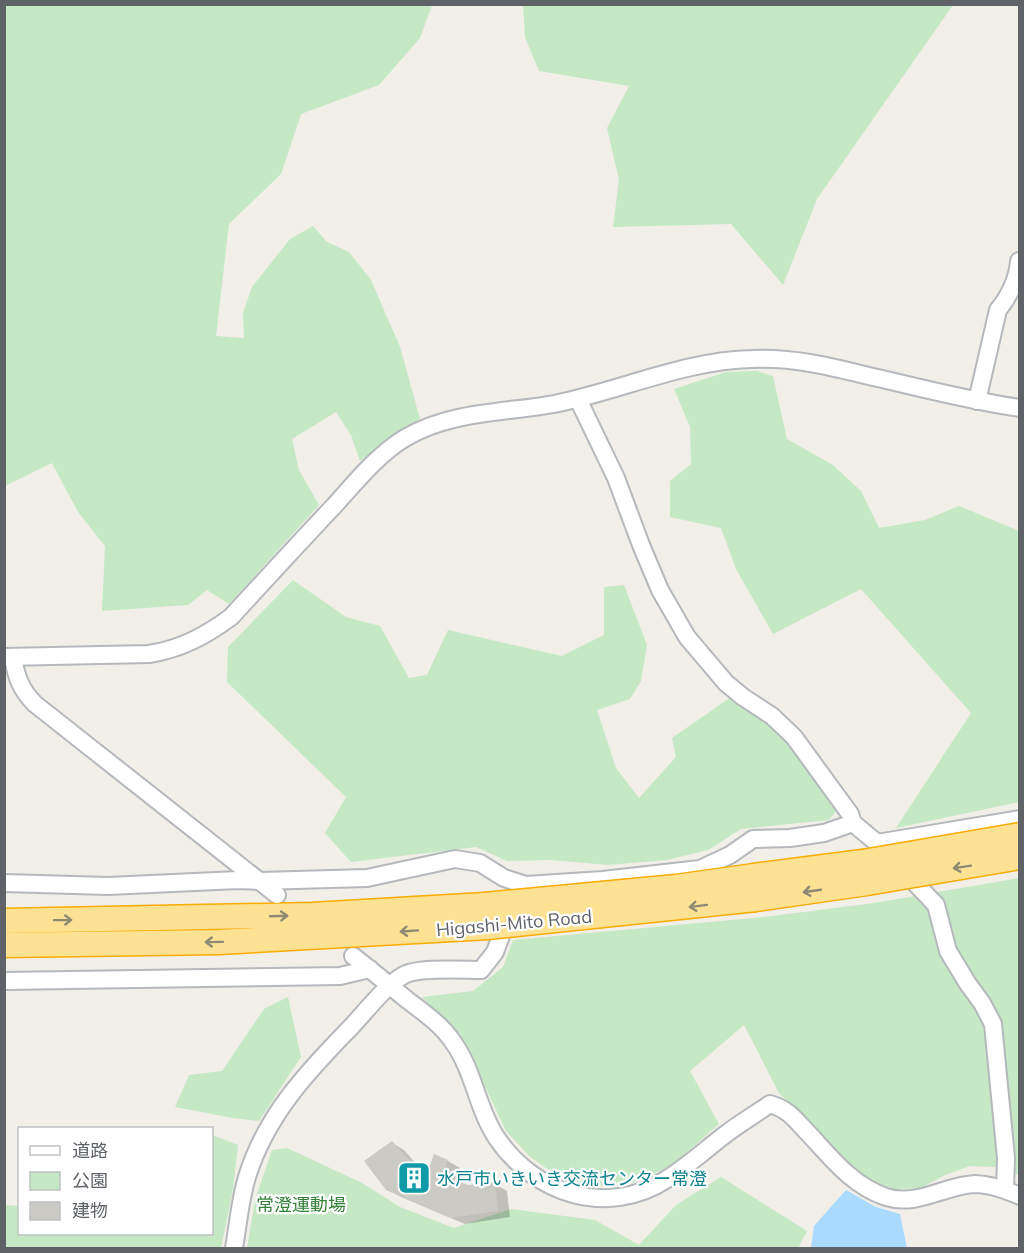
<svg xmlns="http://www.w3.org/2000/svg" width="1024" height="1253" font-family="Mulish,'Noto Sans JP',sans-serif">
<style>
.green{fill:#c5e8c5}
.water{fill:#aadaff}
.shadow{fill:#0003}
.building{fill:#cccac5}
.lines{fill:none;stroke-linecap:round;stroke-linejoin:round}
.minor-casing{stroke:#b5b8bc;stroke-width:20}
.highway-casing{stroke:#f9ab00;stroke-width:27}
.minor{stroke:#fff;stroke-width:16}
.highway{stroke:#fde293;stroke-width:24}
.highway-bridge-casing{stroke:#f9ab00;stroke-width:27;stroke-linecap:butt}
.highway-bridge{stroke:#fde293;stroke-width:24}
.oneway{stroke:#8e8975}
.labels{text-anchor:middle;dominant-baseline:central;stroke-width:4.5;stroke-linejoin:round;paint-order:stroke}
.street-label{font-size:18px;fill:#5f6368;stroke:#fff}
.culture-label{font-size:18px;fill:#0d838f;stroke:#fff;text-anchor:start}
.park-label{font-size:18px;fill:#348238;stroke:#fff}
</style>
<rect width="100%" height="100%" fill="#f1efe8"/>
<g class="green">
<polygon points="5,4 432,5 420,38 379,85 301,114 281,174 229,224 216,336 244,338 243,313 252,287 290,239 313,226 327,242 349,252 371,280 400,347 420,419 386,440 360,461 351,435 336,412 292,439 299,470 319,505 229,604 207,590 188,605 102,611 105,546 78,512 52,463 5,486"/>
<polygon points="523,5 523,4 953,5 817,199 783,285 731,224 613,227 619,180 607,128 629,86 539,71 525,37"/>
<polygon points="756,371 773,376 787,439 833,465 861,491 879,528 925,520 959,506 1019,531 1019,802 896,828 971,713 861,589 773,634 736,569 721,528 670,517 670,481 691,464 690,427 674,389 726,372"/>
<polygon points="293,580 346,617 380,626 409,678 427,675 448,630 562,656 604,635 604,587 624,585 647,645 641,681 630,699 597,710 616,768 639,798 676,757 672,738 731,697 770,724 792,750 836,811 829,820 741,829 708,850 667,860 608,865 551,860 507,861 476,847 351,862 325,833 346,797 227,682 228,647"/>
<polygon points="1019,878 1019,1175 996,1167 970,1166 943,1176 921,1188 895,1189 871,1181 850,1166 779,1093 744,1025 690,1071 719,1124 671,1166 632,1183 586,1187 555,1174 530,1157 506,1131 460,1034 422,997 473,991 503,967 513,940 764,917 874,903"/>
<polygon points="288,997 301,1057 259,1121 233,1118 175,1107 189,1075 222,1071 264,1009"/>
<polygon points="212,1135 238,1145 233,1189 221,1248 5,1248 5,1205 19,1206 20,1234 212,1234"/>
<polygon points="287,1148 362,1183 400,1207 454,1228 511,1209 595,1220 639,1245 676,1205 721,1177 807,1231 798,1248 247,1248 255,1200 272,1150"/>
</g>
<polygon class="water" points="846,1190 876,1207 900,1214 907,1248 811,1248 814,1226"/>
<polygon class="shadow" points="392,1143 404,1150 417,1165 430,1170 435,1156 448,1161 460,1168 455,1180 468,1187 494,1184 507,1191 510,1217 465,1224 401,1197 387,1189"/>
<polygon class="building" points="392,1141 408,1159 429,1168 434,1154 448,1160 442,1175 468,1185 495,1182 498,1211 451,1218 386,1190 364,1161"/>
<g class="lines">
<defs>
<g id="minor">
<polyline points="578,399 616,478 641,545 660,590 687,637 726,683 743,697 772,716 794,737 850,814 853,823 877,843 936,905 948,951 968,984 982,1003 993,1024 1006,1158 1005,1189"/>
<path d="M977 401 998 310C1009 297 1018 278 1019 261"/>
<path d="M4 657 149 654C181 649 205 636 231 617 265 580 299 543 333 507 355 483 377 455 405 438 450 411 504 413 554 404 619 391 687 360 752 359 794 357 833 367 873 377 922 388 970 401 1020 408"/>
<path d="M13 657C16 677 21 690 35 704L277 895"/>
<polyline points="877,843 1020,819"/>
<polyline points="4,883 108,886 238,880 260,881 367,878 455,859 480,863 504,878 526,885 603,880 700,869 730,855 753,839 790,838 824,833 853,823"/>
<path d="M353 956C371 970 389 985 406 999 423 1012 441 1024 453 1042 474 1071 477 1108 496 1137 534 1194 607 1218 667 1179 686 1167 704 1151 722 1137 737 1125 754 1115 770 1104 790 1110 795 1120 809 1134 832 1159 853 1186 886 1197 918 1207 945 1185 975 1184 990 1184 1006 1190 1020 1196"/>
<polyline points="4,981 340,976 370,969"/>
<path d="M234 1248C238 1225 240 1200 247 1177 266 1115 308 1071 352 1026 367 1010 386 985 404 975 418 967 464 970 481 970L495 952 508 917"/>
</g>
<g id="highway">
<polyline points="754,876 863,862"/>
<polyline points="756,899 867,883"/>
<polyline points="4,921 312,915 485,905"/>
<polyline points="4,945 219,942 488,927"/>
</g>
</defs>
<use href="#minor" class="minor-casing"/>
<use href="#highway" class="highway-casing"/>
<use href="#minor" class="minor"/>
<use href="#highway" class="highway"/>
<defs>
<g id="highway-bridge">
<polyline points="863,862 1020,835"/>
<polyline points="867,883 1020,857"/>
<polyline points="485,905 676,887 754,876"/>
<polyline points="488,927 756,899"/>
</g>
</defs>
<use href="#highway-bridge" class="highway-bridge-casing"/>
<use href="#highway-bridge" class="highway-bridge"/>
</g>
<defs><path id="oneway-shaft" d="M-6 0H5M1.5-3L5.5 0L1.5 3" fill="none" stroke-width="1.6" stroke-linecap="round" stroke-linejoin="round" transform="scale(1.5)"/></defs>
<g class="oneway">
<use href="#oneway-shaft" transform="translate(962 867) rotate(171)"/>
<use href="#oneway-shaft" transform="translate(812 891) rotate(172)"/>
<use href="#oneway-shaft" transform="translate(698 906) rotate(173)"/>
<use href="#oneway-shaft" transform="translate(279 916) rotate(-2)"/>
<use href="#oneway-shaft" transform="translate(63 920) rotate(-1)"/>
<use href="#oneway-shaft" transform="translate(409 931) rotate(176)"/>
<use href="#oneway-shaft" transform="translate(214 942) rotate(179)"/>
</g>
<defs>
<symbol id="building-square" viewBox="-11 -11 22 22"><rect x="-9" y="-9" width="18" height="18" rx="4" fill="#0f9aa8" stroke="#fff"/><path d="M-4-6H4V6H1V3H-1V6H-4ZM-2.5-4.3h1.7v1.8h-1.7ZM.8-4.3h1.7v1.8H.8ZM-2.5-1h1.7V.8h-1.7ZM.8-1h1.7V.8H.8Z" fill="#fff"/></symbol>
</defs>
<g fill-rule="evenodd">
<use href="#building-square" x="395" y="1159" width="38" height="38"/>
</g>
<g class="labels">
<g class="street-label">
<text transform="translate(514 923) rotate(-5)">Higashi-Mito Road</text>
</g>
<g class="culture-label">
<text x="437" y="1178">水戸市いきいき交流センター常澄</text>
</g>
<g class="park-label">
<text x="301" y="1204">常澄運動場</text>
</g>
</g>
<rect width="1024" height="1253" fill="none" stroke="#5f6368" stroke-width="12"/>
<rect x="18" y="1127" width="195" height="108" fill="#ffffff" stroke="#bfc1c3" stroke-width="1.5"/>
<rect x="30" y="1146" width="30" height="9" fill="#ffffff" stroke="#bfc1c3" stroke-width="1.5"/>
<text x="72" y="1157" font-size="18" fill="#5f6368">道路</text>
<rect x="30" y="1172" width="30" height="18" fill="#c5e8c5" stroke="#bfc1c3" stroke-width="1.5"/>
<text x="72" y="1187" font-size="18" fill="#5f6368">公園</text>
<rect x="30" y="1202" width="30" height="18" fill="#cccac5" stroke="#bfc1c3" stroke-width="1.5"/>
<text x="72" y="1217" font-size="18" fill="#5f6368">建物</text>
</svg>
